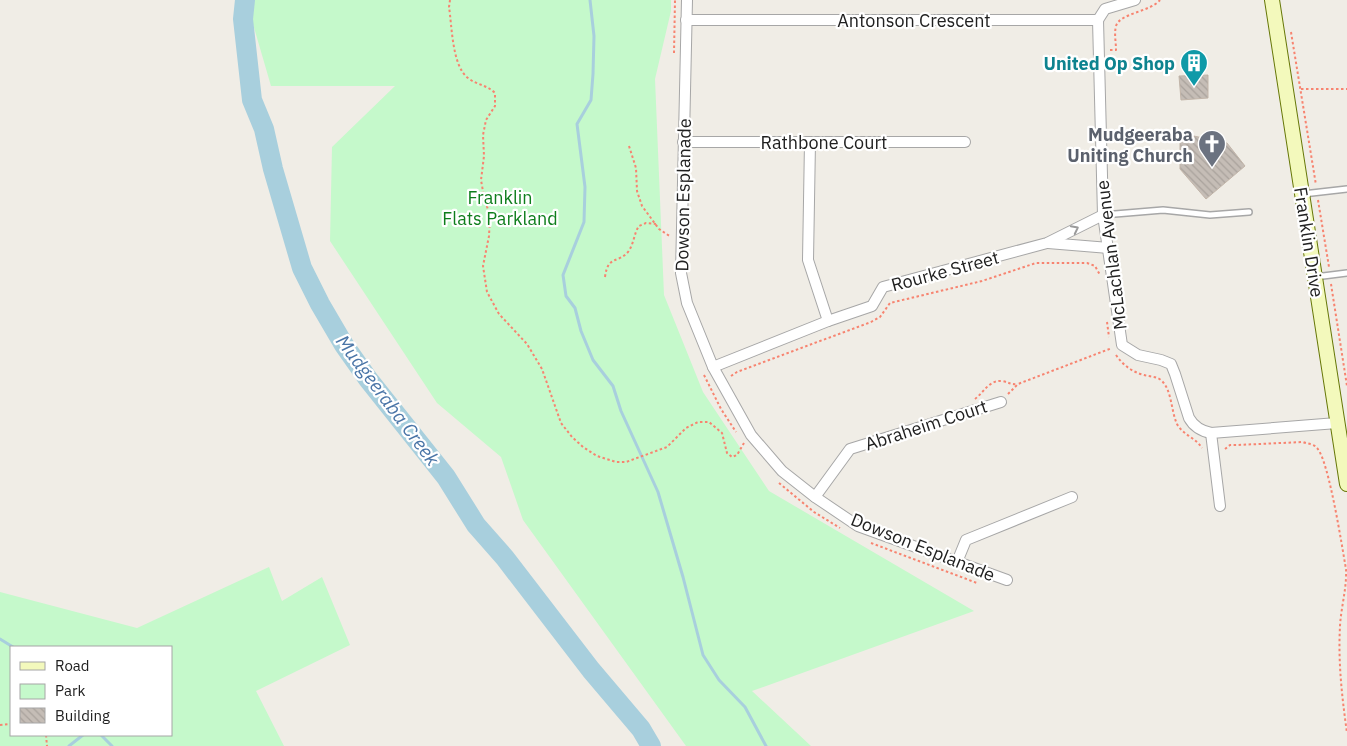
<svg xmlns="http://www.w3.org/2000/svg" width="1347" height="746" font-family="'IBM Plex Sans',sans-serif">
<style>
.park{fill:#c5f9cb;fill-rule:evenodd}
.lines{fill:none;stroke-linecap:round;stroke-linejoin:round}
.stream{stroke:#a8cfdd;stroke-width:3}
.river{stroke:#a8cfdd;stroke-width:20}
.building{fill:url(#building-back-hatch);stroke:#c2b5a9}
.service-casing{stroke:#a7a7a7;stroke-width:8}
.minor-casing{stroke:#a7a7a7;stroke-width:12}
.secondary-casing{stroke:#667707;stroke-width:16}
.path{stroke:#f78470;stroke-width:2;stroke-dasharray:2.5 2.5;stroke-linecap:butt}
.service{stroke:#fff;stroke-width:5}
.minor{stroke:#fff;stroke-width:10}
.secondary{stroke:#f3f9bc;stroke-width:14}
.oneway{stroke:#9b9b9b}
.labels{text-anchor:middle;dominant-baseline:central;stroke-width:4.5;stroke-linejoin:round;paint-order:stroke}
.street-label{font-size:18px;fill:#202020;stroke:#fff}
.culture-label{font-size:18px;font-weight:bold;fill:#0d838f;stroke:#fff;text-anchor:end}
.worship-label{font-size:18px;font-weight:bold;fill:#5b616d;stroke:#fff;text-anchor:end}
.park-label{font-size:18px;fill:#0e7e1c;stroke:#fff}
.water-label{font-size:19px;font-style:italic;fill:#4a75a7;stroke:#fff}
</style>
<defs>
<pattern id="building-back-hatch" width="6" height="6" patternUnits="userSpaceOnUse" patternTransform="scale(1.25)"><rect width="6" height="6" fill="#c5bdb6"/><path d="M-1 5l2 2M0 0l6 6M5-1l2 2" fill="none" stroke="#a9a29c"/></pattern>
</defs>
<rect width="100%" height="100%" fill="#f0ede6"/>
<g class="park">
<polygon points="246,0 671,0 671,11 655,79 664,295 703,392 769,491 974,611 752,691 811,746 686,746 523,520 501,457 437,403 330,241 332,147 395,86 271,86"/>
<path d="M269 567 282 601 322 577 350 645 256 691 284 746H0V592L137 628ZM171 647V735H11V647Z"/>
</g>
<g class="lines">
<g class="stream">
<polyline points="590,0 594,36 593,74 591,100 577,124 585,187 584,222 563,275 566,296 575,308 581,331 593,360 613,386 621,411 658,492 683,577 703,655 719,680 745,707 766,746"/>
<polyline points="0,639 13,647"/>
<polyline points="101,735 112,746"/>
<polyline points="69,746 83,735"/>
</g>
<polyline class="river" points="245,0 243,19 252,100 264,129 273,169 302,268 320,304 344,345 368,379 446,477 476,525 505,558 591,670 641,729 651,746"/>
</g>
<g class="building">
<polygon points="1208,75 1208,98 1181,100 1179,76"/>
<polygon points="1189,135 1227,143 1245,166 1206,199 1180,169 1180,142"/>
</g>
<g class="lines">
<defs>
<g id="service">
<polyline points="1303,194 1347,189"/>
<polyline points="1103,215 1163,210 1210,215 1249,212"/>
<polyline points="1315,277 1347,273"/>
</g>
<g id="minor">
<polyline points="687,0 681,273 687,303 713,367 751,435 782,471 815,497 858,526 1007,580"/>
<polyline points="686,20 1098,20"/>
<path d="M1098 20 1103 215 1122 345 1138 355 1161 360 1171 364 1175 374 1189 418C1194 427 1201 431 1211 433L1337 423"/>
<polyline points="1098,20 1105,9 1135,0"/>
<polyline points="683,142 965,142"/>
<polyline points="810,142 808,260 828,321"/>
<polyline points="1048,243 1109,248"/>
<polyline points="713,367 828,321 872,306 883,287 1047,243 1103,215"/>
<polyline points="1211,433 1220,506"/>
<polyline points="815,497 850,449 1001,402"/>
<polyline points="957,562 966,540 1072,497"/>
</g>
<polyline id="secondary" points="1272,0 1347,484"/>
</defs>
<use href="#service" class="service-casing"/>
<use href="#minor" class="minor-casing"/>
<use href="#secondary" class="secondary-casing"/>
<g class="path">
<path d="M450 0 449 7C452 26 452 66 468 78 477 85 487 85 495 93V106L486 120 483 135 484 156 481 180 484 197 490 216 489 236 483 266 487 292 499 314 527 344 542 369 561 423 572 437 583 447 597 456 616 462H626L667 447 686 428 698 422H709L722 433 727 453 732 457 737 455 744 443"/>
<polyline points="1291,32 1316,185"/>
<path d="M1110 50H1116C1116 42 1114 34 1116 26 1120 13 1150 12 1160 0"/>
<polyline points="674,53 675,0"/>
<polyline points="1301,89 1347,89"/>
<polyline points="629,146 636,168 637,191 642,206 659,229 671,237"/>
<polyline points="1318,200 1329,267"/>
<path d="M605 277C608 255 617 264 628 252 634 244 634 233 639 226L646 223 656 224"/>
<polyline points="1331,284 1347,386"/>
<polyline points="1107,322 1109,337"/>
<path d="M1116 355C1123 365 1132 372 1144 375 1150 377 1157 376 1162 381 1172 391 1171 411 1177 424 1183 435 1196 438 1202 448"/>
<polyline points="704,375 721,409 736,432"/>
<polyline points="731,376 737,372 871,322 880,317 890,303 982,281 1036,263 1087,263 1095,266 1100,275"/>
<polyline points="1008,394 1018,384 1112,348"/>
<path d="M975 399C984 392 989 380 1002 381 1008 382 1011 385 1018 384"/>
<path d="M1225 449 1230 445H1237L1303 442C1308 444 1314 444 1317 448 1329 461 1342 547 1346 569 1347 588 1341 607 1340 626 1338 663 1342 697 1347 733"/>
<polyline points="779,483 814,512 840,528"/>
<polyline points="871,543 977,583"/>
<polyline points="0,725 11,724"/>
<polyline points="46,735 47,746"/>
</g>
<use href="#service" class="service"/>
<use href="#minor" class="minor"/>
<use href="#secondary" class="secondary"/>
</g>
<defs><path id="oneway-chevron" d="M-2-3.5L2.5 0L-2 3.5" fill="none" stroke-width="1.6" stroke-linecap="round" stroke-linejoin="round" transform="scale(1.25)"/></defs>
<use class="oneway" href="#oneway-chevron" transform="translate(1075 229) rotate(-27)"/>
<defs>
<symbol id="building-pin" viewBox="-11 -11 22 30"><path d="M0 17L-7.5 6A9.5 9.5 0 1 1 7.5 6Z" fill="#0f9aa8" stroke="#fff"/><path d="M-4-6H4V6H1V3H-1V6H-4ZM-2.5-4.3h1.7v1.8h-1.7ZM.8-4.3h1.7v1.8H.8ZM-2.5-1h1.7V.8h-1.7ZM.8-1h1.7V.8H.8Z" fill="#fff"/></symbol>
<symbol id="church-pin" viewBox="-11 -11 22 30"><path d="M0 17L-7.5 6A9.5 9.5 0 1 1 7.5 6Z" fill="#6b7280" stroke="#fff"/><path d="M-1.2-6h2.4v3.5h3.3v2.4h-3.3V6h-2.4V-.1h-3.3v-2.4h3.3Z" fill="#fff"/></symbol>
</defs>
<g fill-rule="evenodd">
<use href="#building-pin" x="1178" y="47" width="32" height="43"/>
<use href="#church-pin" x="1196" y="128" width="32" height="43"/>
</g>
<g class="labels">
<g class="street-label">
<text x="914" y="20">Antonson Crescent</text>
<text x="824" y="142">Rathbone Court</text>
<text transform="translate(683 195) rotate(-89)">Dowson Esplanade</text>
<text transform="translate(1309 242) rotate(81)">Franklin Drive</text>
<text transform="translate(1111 255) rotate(-97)">McLachlan Avenue</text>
<text transform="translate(945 271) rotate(-15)">Rourke Street</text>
<text transform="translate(926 425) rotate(-18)">Abraheim Court</text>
<text transform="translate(923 547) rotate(22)">Dowson Esplanade</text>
</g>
<g class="culture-label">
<text x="1175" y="63">United Op Shop</text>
</g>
<g class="worship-label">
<text x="1193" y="134">Mudgeeraba<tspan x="1193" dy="21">Uniting Church</tspan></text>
</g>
<g class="park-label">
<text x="500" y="197">Franklin<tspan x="500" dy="21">Flats Parkland</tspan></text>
</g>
<g class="water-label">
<text transform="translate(388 400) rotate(53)">Mudgeeraba Creek</text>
</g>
</g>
<rect x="10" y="646" width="162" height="90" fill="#ffffff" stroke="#a6a6a6"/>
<rect x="20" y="662" width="25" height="8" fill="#f3f9bc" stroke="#a6a6a6"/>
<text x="55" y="671" font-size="15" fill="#202020">Road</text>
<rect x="20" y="684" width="25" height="15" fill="#c5f9cb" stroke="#a6a6a6"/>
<text x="55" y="696" font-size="15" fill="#202020">Park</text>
<rect x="20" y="708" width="25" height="15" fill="url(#building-back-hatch)" stroke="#a6a6a6"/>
<text x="55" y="721" font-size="15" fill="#202020">Building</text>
</svg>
